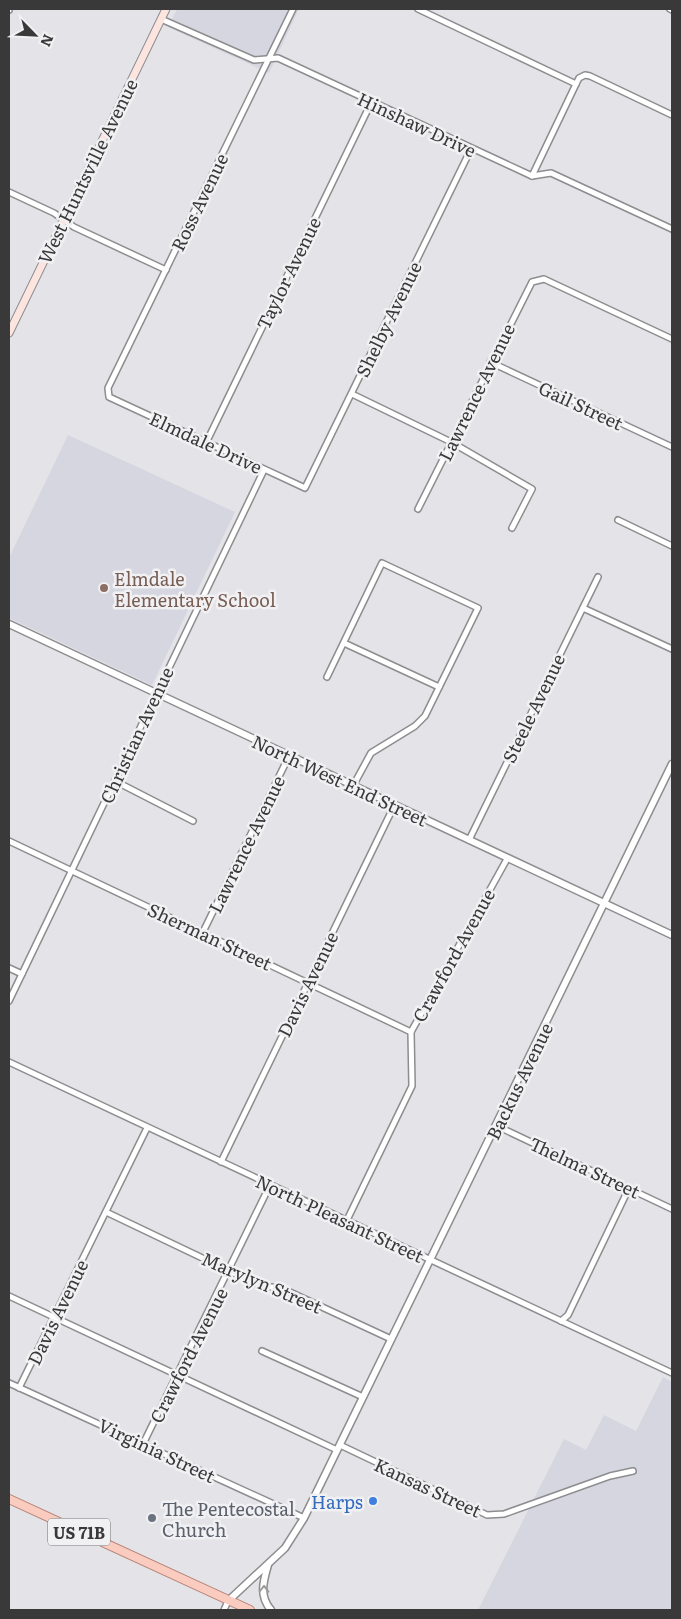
<svg xmlns="http://www.w3.org/2000/svg" width="681" height="1619" font-family="Literata,serif">
<style>
.built{fill:#d6d6e0}
.lines{fill:none;stroke-linecap:round;stroke-linejoin:round}
.minor-casing{stroke:#8d8d90;stroke-width:8}
.tertiary-casing{stroke:#8d8d90;stroke-width:9}
.secondary-casing{stroke:#8d8d90;stroke-width:9}
.primary-casing{stroke:#b48175;stroke-width:10}
.minor{stroke:#fff;stroke-width:5}
.tertiary{stroke:#fff;stroke-width:6}
.secondary{stroke:#fce5df;stroke-width:7}
.primary{stroke:#facbbf;stroke-width:8}
.oneway{stroke:#9c9c9c}
.education-dot{fill:#8d6e63;stroke:#f1f1f4;stroke-width:2}
.shop-dot{fill:#3f7fe0;stroke:#f1f1f4;stroke-width:2}
.worship-dot{fill:#6b7280;stroke:#f1f1f4;stroke-width:2}
.labels{text-anchor:middle;dominant-baseline:central;stroke-width:5;stroke-linejoin:round;paint-order:stroke}
.shield{fill:#f1f1f4;stroke:#707072;stroke-width:1}
.shield-label{font-size:16px;font-weight:bold;fill:#39393a}
.street-label{font-size:18px;fill:#39393a;stroke:#f1f1f4}
.education-label{font-size:18px;fill:#785e54;stroke:#f1f1f4;text-anchor:start}
.shop-label{font-size:18px;fill:#366cbe;stroke:#f1f1f4;text-anchor:end}
.worship-label{font-size:18px;fill:#5b616d;stroke:#f1f1f4;text-anchor:start}
</style>
<rect width="100%" height="100%" fill="#e4e3e7"/>
<g class="built">
<polygon points="177,9 299,9 269,73 168,27"/>
<polygon points="68,435 235,512 152,685 9,618 9,558"/>
<polygon points="663,1377 672,1382 672,1610 478,1610 564,1439 586,1450 604,1415 636,1431"/>
</g>
<g class="lines">
<defs>
<g id="minor">
<polyline points="293,9 108,388 109,397 305,488 471,149"/>
<polyline points="418,9 576,84 579,78 585,75 590,76 672,115"/>
<polyline points="670,9 672,10"/>
<polyline points="9,10 9,9"/>
<polyline points="161,19 254,60 278,58 532,176 551,173 672,229"/>
<polyline points="532,176 576,84"/>
<polyline points="9,192 54,213 74,227 166,270"/>
<polyline points="490,362 672,447"/>
<polyline points="352,394 451,442 532,489 512,528"/>
<polyline points="206,443 371,103"/>
<polyline points="418,509 532,282 544,279 672,339"/>
<polyline points="618,520 672,546"/>
<polyline points="583,608 672,649"/>
<polyline points="344,643 439,687"/>
<polyline points="327,677 382,563 478,608 425,716 415,726 371,753 353,786"/>
<polyline points="115,781 193,821"/>
<polyline points="469,840 598,577"/>
<polyline points="9,841 411,1032"/>
<polyline points="203,932 289,756"/>
<polyline points="9,968 22,974"/>
<polyline points="9,1001 264,470"/>
<polyline points="9,1062 672,1373"/>
<polyline points="497,1126 672,1209"/>
<polyline points="221,1162 394,806"/>
<polyline points="106,1212 261,1286 281,1288 391,1339"/>
<polyline points="347,1220 412,1086 411,1032 507,859"/>
<polyline points="9,1296 337,1450"/>
<polyline points="561,1321 568,1315 629,1188"/>
<polyline points="262,1351 363,1397"/>
<polyline points="9,1383 304,1518"/>
<polyline points="19,1388 147,1128"/>
<polyline points="143,1444 270,1185"/>
<polyline points="340,1445 487,1515 504,1514 610,1476 633,1471"/>
<polyline points="224,1610 228,1601"/>
</g>
<g id="tertiary">
<polyline points="9,624 672,935"/>
<path d="M268 1565C263 1582 259 1596 271 1610"/>
<polyline points="228,1601 285,1548 304,1518 672,764"/>
</g>
<polyline id="secondary" points="9,333 166,9"/>
<polyline id="primary" points="9,1499 250,1610"/>
</defs>
<use href="#minor" class="minor-casing"/>
<use href="#tertiary" class="tertiary-casing"/>
<use href="#secondary" class="secondary-casing"/>
<use href="#primary" class="primary-casing"/>
<use href="#minor" class="minor"/>
<use href="#tertiary" class="tertiary"/>
<use href="#secondary" class="secondary"/>
<use href="#primary" class="primary"/>
</g>
<defs><path id="oneway-chevron" d="M-2-3.5L2.5 0L-2 3.5" fill="none" stroke-width="1.6" stroke-linecap="round" stroke-linejoin="round" transform="scale(1.25)"/></defs>
<use class="oneway" href="#oneway-chevron" transform="translate(264 1589) rotate(-89)"/>
<circle class="education-dot" cx="104" cy="588" r="5"/>
<circle class="shop-dot" cx="373" cy="1501" r="5"/>
<circle class="worship-dot" cx="152" cy="1518" r="5"/>
<g class="labels">
<rect class="shield" x="48" y="1518.5" width="62" height="27" rx="4"/>
<g class="shield-label">
<text x="79" y="1532">US 71B</text>
</g>
<g class="street-label">
<text transform="translate(417 124) rotate(25)">Hinshaw Drive</text>
<text transform="translate(87 171) rotate(-64)">West Huntsville Avenue</text>
<text transform="translate(199 202) rotate(-64)">Ross Avenue</text>
<text transform="translate(288 273) rotate(-64)">Taylor Avenue</text>
<text transform="translate(388 319) rotate(-64)">Shelby Avenue</text>
<text transform="translate(476 392) rotate(-64)">Lawrence Avenue</text>
<text transform="translate(581 405) rotate(25)">Gail Street</text>
<text transform="translate(206 442) rotate(25)">Elmdale Drive</text>
<text transform="translate(533 708) rotate(-64)">Steele Avenue</text>
<text transform="translate(136 735) rotate(-65)">Christian Avenue</text>
<text transform="translate(340 780) rotate(25)">North West End Street</text>
<text transform="translate(246 844) rotate(-64)">Lawrence Avenue</text>
<text transform="translate(210 936) rotate(25)">Sherman Street</text>
<text transform="translate(453 955) rotate(-61)">Crawford Avenue</text>
<text transform="translate(307 984) rotate(-64)">Davis Avenue</text>
<text transform="translate(519 1081) rotate(-64)">Backus Avenue</text>
<text transform="translate(585 1167) rotate(25)">Thelma Street</text>
<text transform="translate(340 1218) rotate(25)">North Pleasant Street</text>
<text transform="translate(262 1282) rotate(23)">Marylyn Street</text>
<text transform="translate(57 1312) rotate(-64)">Davis Avenue</text>
<text transform="translate(188 1355) rotate(-63)">Crawford Avenue</text>
<text transform="translate(157 1450) rotate(25)">Virginia Street</text>
<text transform="translate(428 1487) rotate(25)">Kansas Street</text>
</g>
<g class="education-label">
<text x="114" y="578">Elmdale<tspan x="114" dy="21">Elementary School</tspan></text>
</g>
<g class="shop-label">
<text x="363" y="1501">Harps</text>
</g>
<g class="worship-label">
<text x="162" y="1508">The Pentecostal<tspan x="162" dy="21">Church</tspan></text>
</g>
</g>
<rect width="681" height="1619" fill="none" stroke="#39393a" stroke-width="20"/>
<g transform="translate(35 35) rotate(114)" stroke="#f1f1f4" stroke-width="4" paint-order="stroke">
<path d="M0-4L9 19L0 12L-9 19Z" fill="#39393a"/>
<text y="-8" font-size="14" font-weight="bold" text-anchor="middle" fill="#39393a">N</text>
</g>
</svg>
